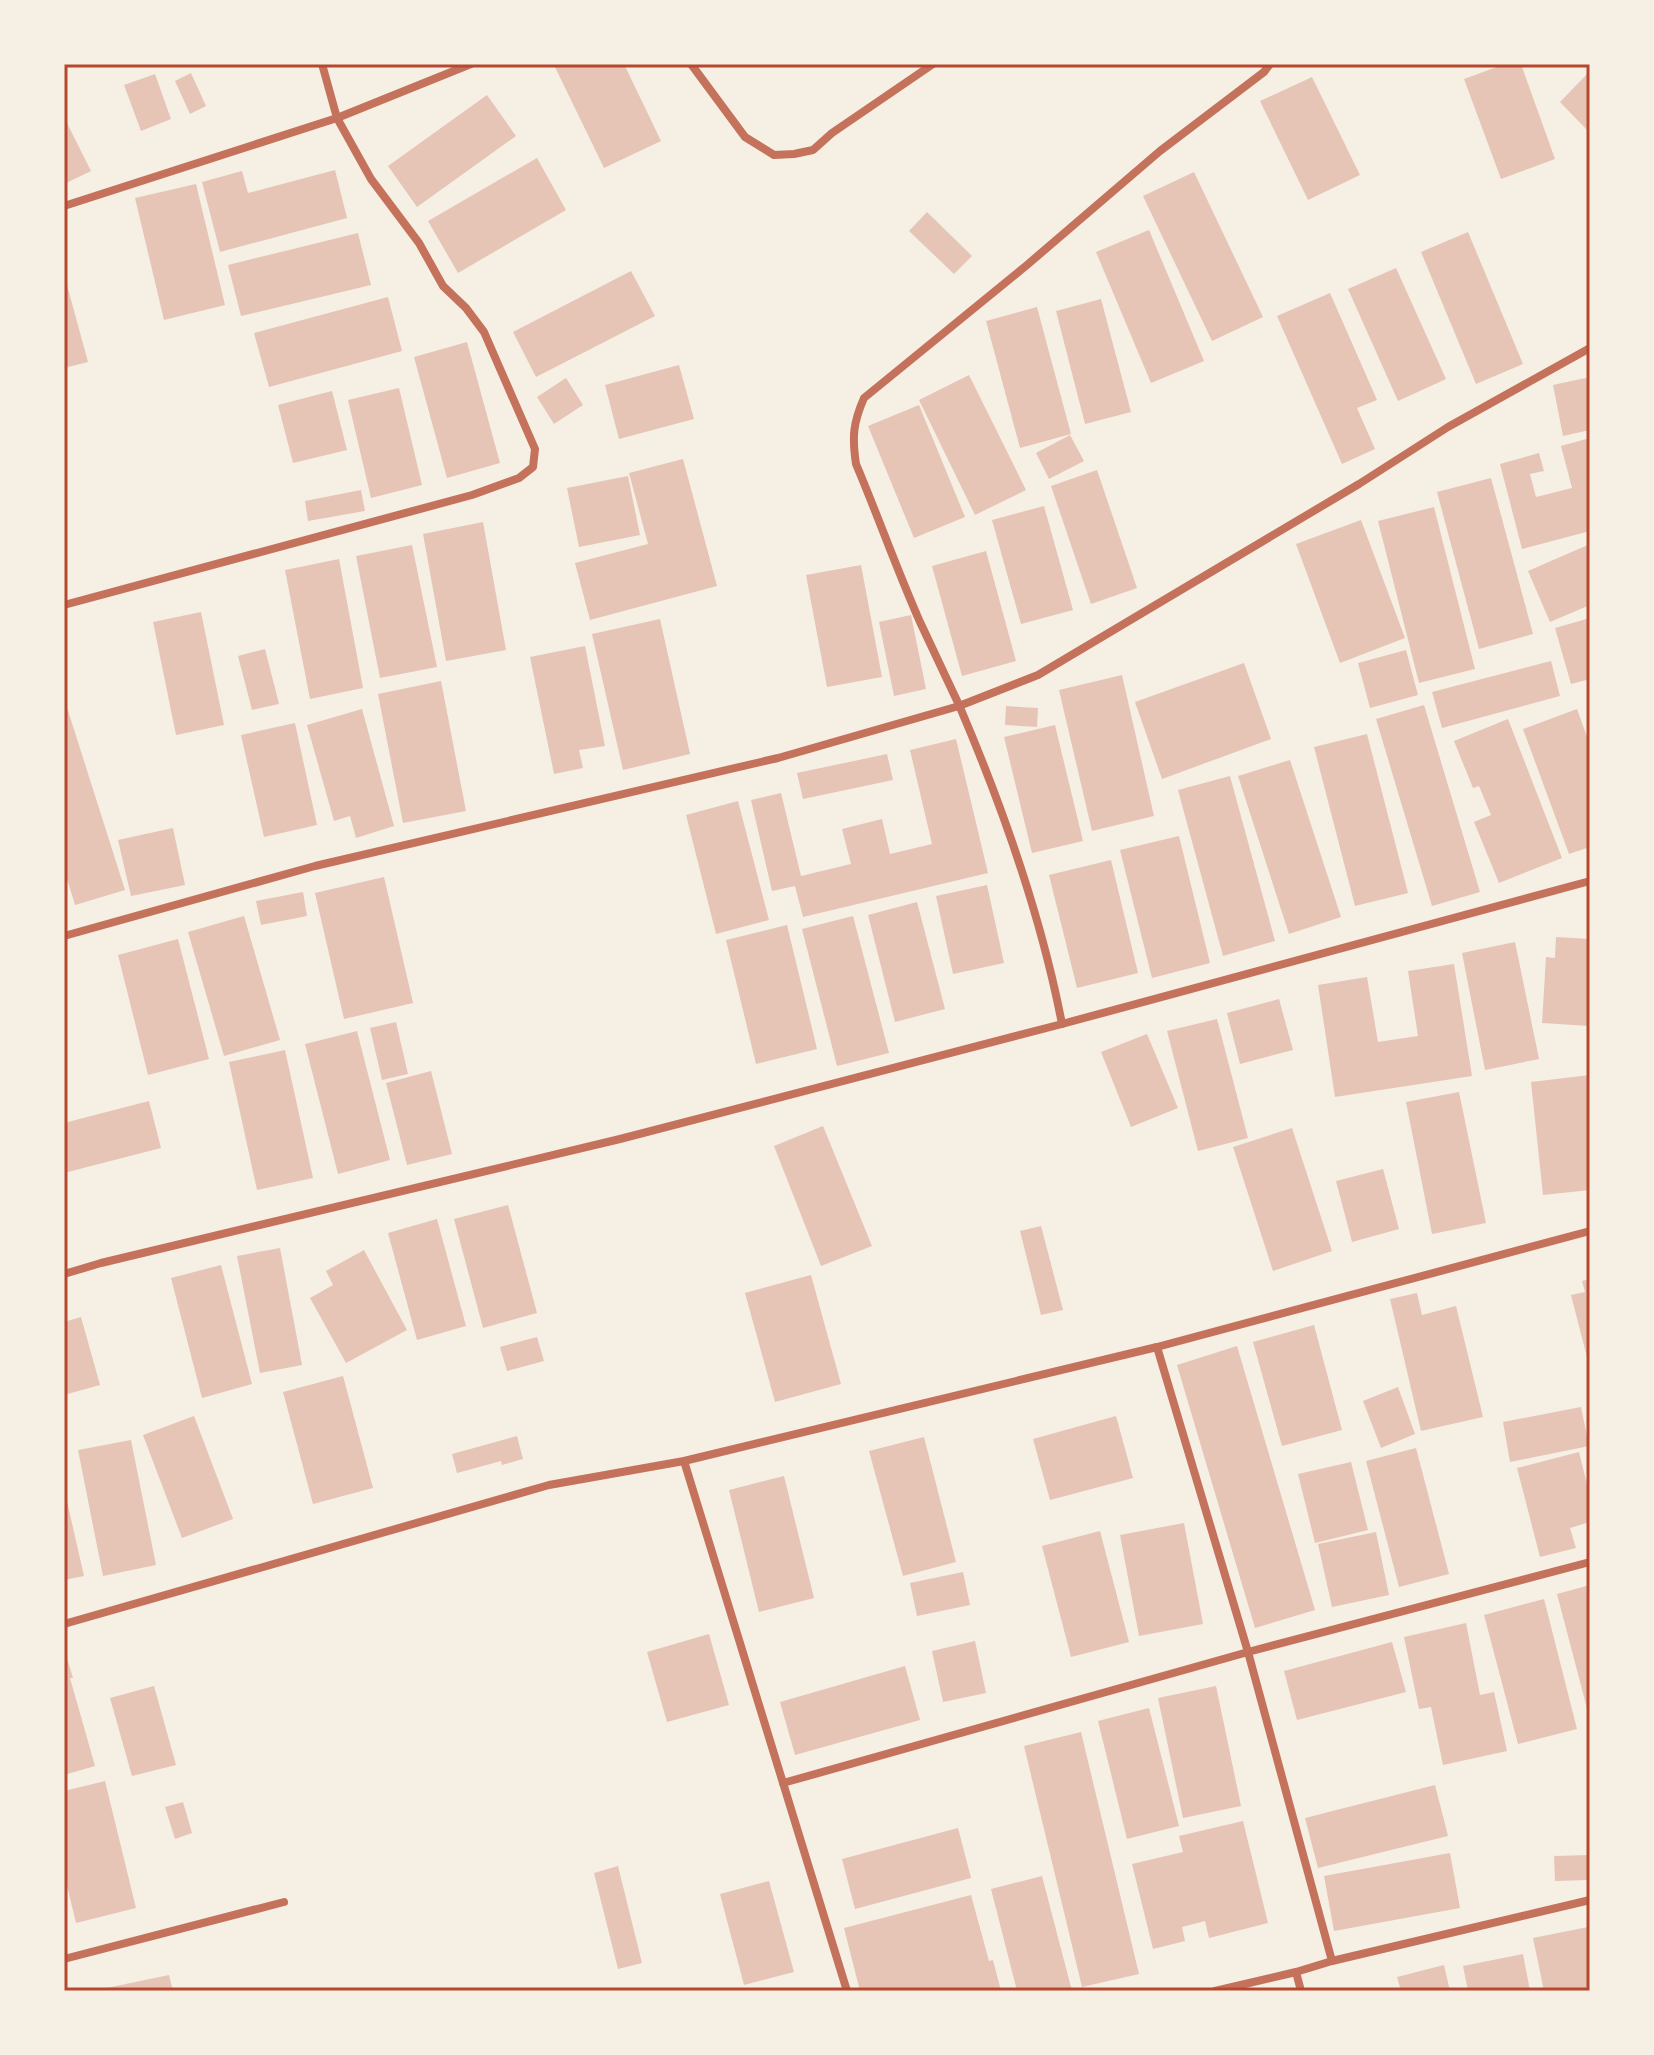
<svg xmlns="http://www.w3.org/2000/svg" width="1654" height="2055" font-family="Karla,sans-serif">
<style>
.building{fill:#e6c5b7}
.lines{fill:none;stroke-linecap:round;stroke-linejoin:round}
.minor{stroke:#c5725c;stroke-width:8}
.neatline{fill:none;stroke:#b5482f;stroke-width:3}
</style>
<rect width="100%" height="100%" fill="#f6efe4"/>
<g class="building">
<polygon points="557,64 624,64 661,141 604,168 554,65"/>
<polygon points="1505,64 1521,64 1555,159 1501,179 1464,79"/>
<polygon points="1590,71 1590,133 1560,102"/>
<polygon points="191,73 206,106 190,114 175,81"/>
<polygon points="155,74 171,119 141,131 124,85"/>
<polygon points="1312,77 1360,175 1308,200 1260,101"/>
<polygon points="487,95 516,136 417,207 388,166"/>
<polygon points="64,117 91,171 64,184"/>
<polygon points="537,158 566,210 458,273 428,221"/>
<polygon points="335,170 347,218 220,252 202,182 242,171 248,193"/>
<polygon points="1194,172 1263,317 1212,341 1143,196"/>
<polygon points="196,184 225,305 164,320 135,198"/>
<polygon points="927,212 972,256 954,274 909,231"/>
<polygon points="1149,230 1204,361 1151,383 1096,252"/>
<polygon points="1468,232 1523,364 1476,384 1421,252"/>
<polygon points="358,233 371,285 241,316 228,265"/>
<polygon points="1396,268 1446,379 1398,401 1348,289"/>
<polygon points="631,271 655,316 536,377 513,332"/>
<polygon points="67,285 88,362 64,368 64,286"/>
<polygon points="1330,293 1377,400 1357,408 1375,449 1342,464 1277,316"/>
<polygon points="388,297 402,351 269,387 254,333"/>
<polygon points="1101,299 1131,412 1085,424 1056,311"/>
<polygon points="1037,307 1071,434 1020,448 986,321"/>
<polygon points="467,342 500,463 447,478 414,357"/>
<polygon points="679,365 694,419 619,439 605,385"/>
<polygon points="969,375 1026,490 975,515 919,400"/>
<polygon points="1590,377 1590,430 1563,436 1553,385"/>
<polygon points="566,378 583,405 554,424 537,397"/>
<polygon points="399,388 422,485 371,498 348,400"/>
<polygon points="332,391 347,450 293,463 278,405"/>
<polygon points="919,405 965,517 914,538 868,426"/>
<polygon points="1070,435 1084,461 1049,479 1036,453"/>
<polygon points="1590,438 1590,531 1522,549 1500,464 1539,453 1544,471 1530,474 1536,497 1572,488 1561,446"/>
<polygon points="683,459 717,586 590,620 575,563 648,544 629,473"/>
<polygon points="1097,470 1137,588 1091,604 1051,486"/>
<polygon points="628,476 640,535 579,547 567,488"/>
<polygon points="1491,478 1533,634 1479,649 1437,492"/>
<polygon points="361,490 365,511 308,521 305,501"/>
<polygon points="1044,506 1073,610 1021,624 992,520"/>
<polygon points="1434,507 1475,669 1419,683 1378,521"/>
<polygon points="1361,520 1405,638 1340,663 1296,544"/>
<polygon points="483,522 506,650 446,661 423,534"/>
<polygon points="1590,544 1590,605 1550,622 1528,571"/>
<polygon points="412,545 437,667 380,678 356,556"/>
<polygon points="986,551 1016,661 962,676 932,566"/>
<polygon points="339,559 363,688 310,699 285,570"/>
<polygon points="861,565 882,677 827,687 806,575"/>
<polygon points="201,612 224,725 176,735 153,622"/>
<polygon points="911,615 926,689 894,696 879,622"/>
<polygon points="1590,618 1590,679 1571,684 1555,628"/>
<polygon points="660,619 690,754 623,770 592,634"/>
<polygon points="585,646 605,746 579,750 583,768 554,774 530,657"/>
<polygon points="265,649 279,704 252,710 238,656"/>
<polygon points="1406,650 1418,695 1370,708 1358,663"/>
<polygon points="1551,661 1560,696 1442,728 1432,692"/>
<polygon points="1244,663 1271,739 1162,779 1135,702"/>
<polygon points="1122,675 1154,816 1092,831 1059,690"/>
<polygon points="441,681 466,811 403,823 378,694"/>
<polygon points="64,698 125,890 75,905 64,869"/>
<polygon points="1424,705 1480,892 1432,906 1376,719"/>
<polygon points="1006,706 1038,708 1037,727 1005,725"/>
<polygon points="362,709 394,826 356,838 350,816 334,821 307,725"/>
<polygon points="1577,709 1590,745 1590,847 1569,854 1523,729"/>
<polygon points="1508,719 1562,858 1499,883 1474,822 1491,815 1479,786 1473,788 1454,741"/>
<polygon points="295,723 317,825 264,837 241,735"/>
<polygon points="1055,725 1083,841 1032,853 1004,737"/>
<polygon points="1367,734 1408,893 1355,906 1314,747"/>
<polygon points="956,739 988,873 803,917 795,886 772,891 751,800 781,793 801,876 851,864 842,829 882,819 890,854 932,844 910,750"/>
<polygon points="887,754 893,780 803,799 797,773"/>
<polygon points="1290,760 1341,917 1289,934 1238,776"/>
<polygon points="1230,776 1275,941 1223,956 1178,790"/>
<polygon points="738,801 769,920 716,934 686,815"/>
<polygon points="173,828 185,885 131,896 118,840"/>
<polygon points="1179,836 1210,963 1152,978 1120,850"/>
<polygon points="1111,860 1138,973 1077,988 1049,875"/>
<polygon points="384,877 413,1003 344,1019 315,893"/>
<polygon points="987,885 1004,963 953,974 936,896"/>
<polygon points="303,892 307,916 261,925 256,901"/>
<polygon points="917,902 945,1009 895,1022 868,915"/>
<polygon points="244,916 280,1040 224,1056 188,932"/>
<polygon points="853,916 889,1053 837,1066 802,929"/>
<polygon points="787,925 817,1049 756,1064 726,940"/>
<polygon points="1556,937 1590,939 1589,1026 1542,1023 1546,957 1555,958"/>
<polygon points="178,939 209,1059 148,1075 118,955"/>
<polygon points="1515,942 1539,1059 1485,1070 1462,953"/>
<polygon points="1454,964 1472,1076 1335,1097 1318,985 1367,977 1378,1042 1418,1036 1408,971"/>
<polygon points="1279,999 1293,1050 1240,1064 1227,1013"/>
<polygon points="1217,1019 1248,1138 1198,1151 1167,1031"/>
<polygon points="396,1022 408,1074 382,1080 370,1028"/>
<polygon points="357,1031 390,1160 338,1174 305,1044"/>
<polygon points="1147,1034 1178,1108 1131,1127 1101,1052"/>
<polygon points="285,1050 313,1178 257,1190 229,1062"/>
<polygon points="431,1071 452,1154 407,1165 386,1083"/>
<polygon points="1590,1075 1590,1190 1543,1195 1531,1082"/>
<polygon points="1459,1092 1486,1223 1432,1234 1406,1102"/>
<polygon points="149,1101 161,1148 64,1173 64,1123"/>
<polygon points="823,1126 872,1246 821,1266 774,1146"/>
<polygon points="1292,1128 1332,1251 1273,1271 1233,1147"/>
<polygon points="1383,1169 1399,1229 1352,1242 1336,1181"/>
<polygon points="508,1205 537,1313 483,1328 454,1219"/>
<polygon points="437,1219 466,1326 417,1340 388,1233"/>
<polygon points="1041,1226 1063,1310 1041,1315 1020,1231"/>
<polygon points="280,1248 302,1365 260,1373 237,1256"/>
<polygon points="364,1250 407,1330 346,1363 310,1298 333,1285 326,1271"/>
<polygon points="221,1265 252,1384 202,1398 171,1278"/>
<polygon points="811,1275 841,1384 775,1402 745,1293"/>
<polygon points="1590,1279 1590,1365 1589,1365 1571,1295 1585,1292 1582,1281"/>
<polygon points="1417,1293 1422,1315 1456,1306 1483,1417 1421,1431 1390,1299"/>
<polygon points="81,1317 100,1385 64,1395 64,1322"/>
<polygon points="1314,1325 1342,1430 1282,1446 1253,1342"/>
<polygon points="537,1337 544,1361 507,1371 500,1347"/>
<polygon points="1237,1346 1315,1610 1255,1628 1177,1365"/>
<polygon points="343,1376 373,1488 313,1504 283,1392"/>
<polygon points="1398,1387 1415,1434 1381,1448 1363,1401"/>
<polygon points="1581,1407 1589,1446 1510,1462 1503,1422"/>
<polygon points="194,1416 233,1519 182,1538 143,1435"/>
<polygon points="1116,1416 1133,1478 1050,1500 1033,1439"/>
<polygon points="517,1436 523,1459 502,1465 501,1461 457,1473 452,1454"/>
<polygon points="924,1437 956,1562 903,1576 869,1451"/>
<polygon points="131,1440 156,1565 103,1576 78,1450"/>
<polygon points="1416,1448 1449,1574 1399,1587 1366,1461"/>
<polygon points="1579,1452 1590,1496 1590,1522 1570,1528 1576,1548 1540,1557 1517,1468"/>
<polygon points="1351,1462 1368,1530 1315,1543 1298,1474"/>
<polygon points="784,1476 814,1598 759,1612 729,1490"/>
<polygon points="64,1488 84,1576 64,1580"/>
<polygon points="1184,1523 1203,1624 1139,1636 1120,1535"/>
<polygon points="1100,1531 1129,1642 1071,1657 1042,1546"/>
<polygon points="1376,1532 1389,1595 1332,1607 1318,1544"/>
<polygon points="963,1572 970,1605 917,1616 910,1583"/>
<polygon points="1590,1585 1590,1716 1589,1716 1557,1594"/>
<polygon points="1544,1599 1577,1729 1518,1744 1484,1615"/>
<polygon points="1466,1623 1480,1695 1494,1692 1507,1751 1443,1765 1431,1707 1419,1709 1404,1637"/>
<polygon points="709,1634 729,1705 667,1722 647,1652"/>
<polygon points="975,1641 986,1693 943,1702 932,1651"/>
<polygon points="1392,1642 1406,1692 1297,1720 1284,1671"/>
<polygon points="64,1648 73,1678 70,1678 95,1766 64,1775"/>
<polygon points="905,1666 920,1720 795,1755 780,1702"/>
<polygon points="154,1686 176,1765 132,1776 110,1698"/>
<polygon points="1216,1686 1241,1806 1183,1818 1158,1698"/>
<polygon points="1149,1708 1179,1826 1127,1839 1098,1721"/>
<polygon points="1081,1732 1139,1974 1082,1987 1024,1746"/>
<polygon points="105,1781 136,1908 76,1923 64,1873 64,1791"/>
<polygon points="1435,1785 1448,1836 1318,1868 1305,1818"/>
<polygon points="183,1802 192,1833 175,1839 165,1807"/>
<polygon points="1243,1821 1268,1923 1209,1938 1205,1921 1182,1927 1185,1941 1153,1949 1132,1864 1183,1852 1179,1836"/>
<polygon points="958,1828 971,1878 855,1909 842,1859"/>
<polygon points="1450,1853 1460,1908 1334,1931 1324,1876"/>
<polygon points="1590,1855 1590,1880 1555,1881 1554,1856"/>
<polygon points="618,1866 642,1963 618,1969 594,1873"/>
<polygon points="1042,1876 1072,1991 1017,1991 991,1889"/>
<polygon points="769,1881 794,1972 744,1985 720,1894"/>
<polygon points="971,1895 989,1961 993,1960 1001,1991 860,1991 844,1928"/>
<polygon points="1588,1927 1590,1938 1590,1991 1544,1991 1533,1938"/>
<polygon points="1523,1954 1530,1991 1468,1991 1463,1966"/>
<polygon points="1444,1965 1450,1991 1401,1991 1397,1977"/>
<polygon points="169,1975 173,1991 97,1991 97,1990"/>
</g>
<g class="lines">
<g class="minor">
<polyline points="691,64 745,137 774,155 794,154 813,150 832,133 933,64"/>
<polyline points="64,206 337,118 471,64"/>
<polyline points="64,605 472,495 519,478 533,467 535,449 484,332 466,308 443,286 419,243 371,179 337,118 322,64"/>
<polyline points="64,936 315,866 778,758 959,706 1038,675 1359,484 1448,427 1590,348"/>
<path d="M1062 1024C1041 915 1003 808 959 705 946 677 933 650 920 622 897 570 878 516 856 464 852 437 853 423 864 398L1027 265 1160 151 1264 72 1270 64"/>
<polyline points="64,1274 101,1263 620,1139 1062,1024 1590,881"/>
<polyline points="1157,1347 1248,1652 1332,1961"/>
<polyline points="684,1461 847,1991"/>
<polyline points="64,1624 549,1485 684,1461 1157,1347 1590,1231"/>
<polyline points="783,1783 1248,1652 1590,1562"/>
<polyline points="64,1959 284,1902"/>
<polyline points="1296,1972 1301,1991"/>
<polyline points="1215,1991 1296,1972 1332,1961 1590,1900"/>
</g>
</g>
<rect width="1654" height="2055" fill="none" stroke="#f6efe4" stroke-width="132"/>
<rect x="66" y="66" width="1522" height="1923" class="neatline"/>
</svg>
